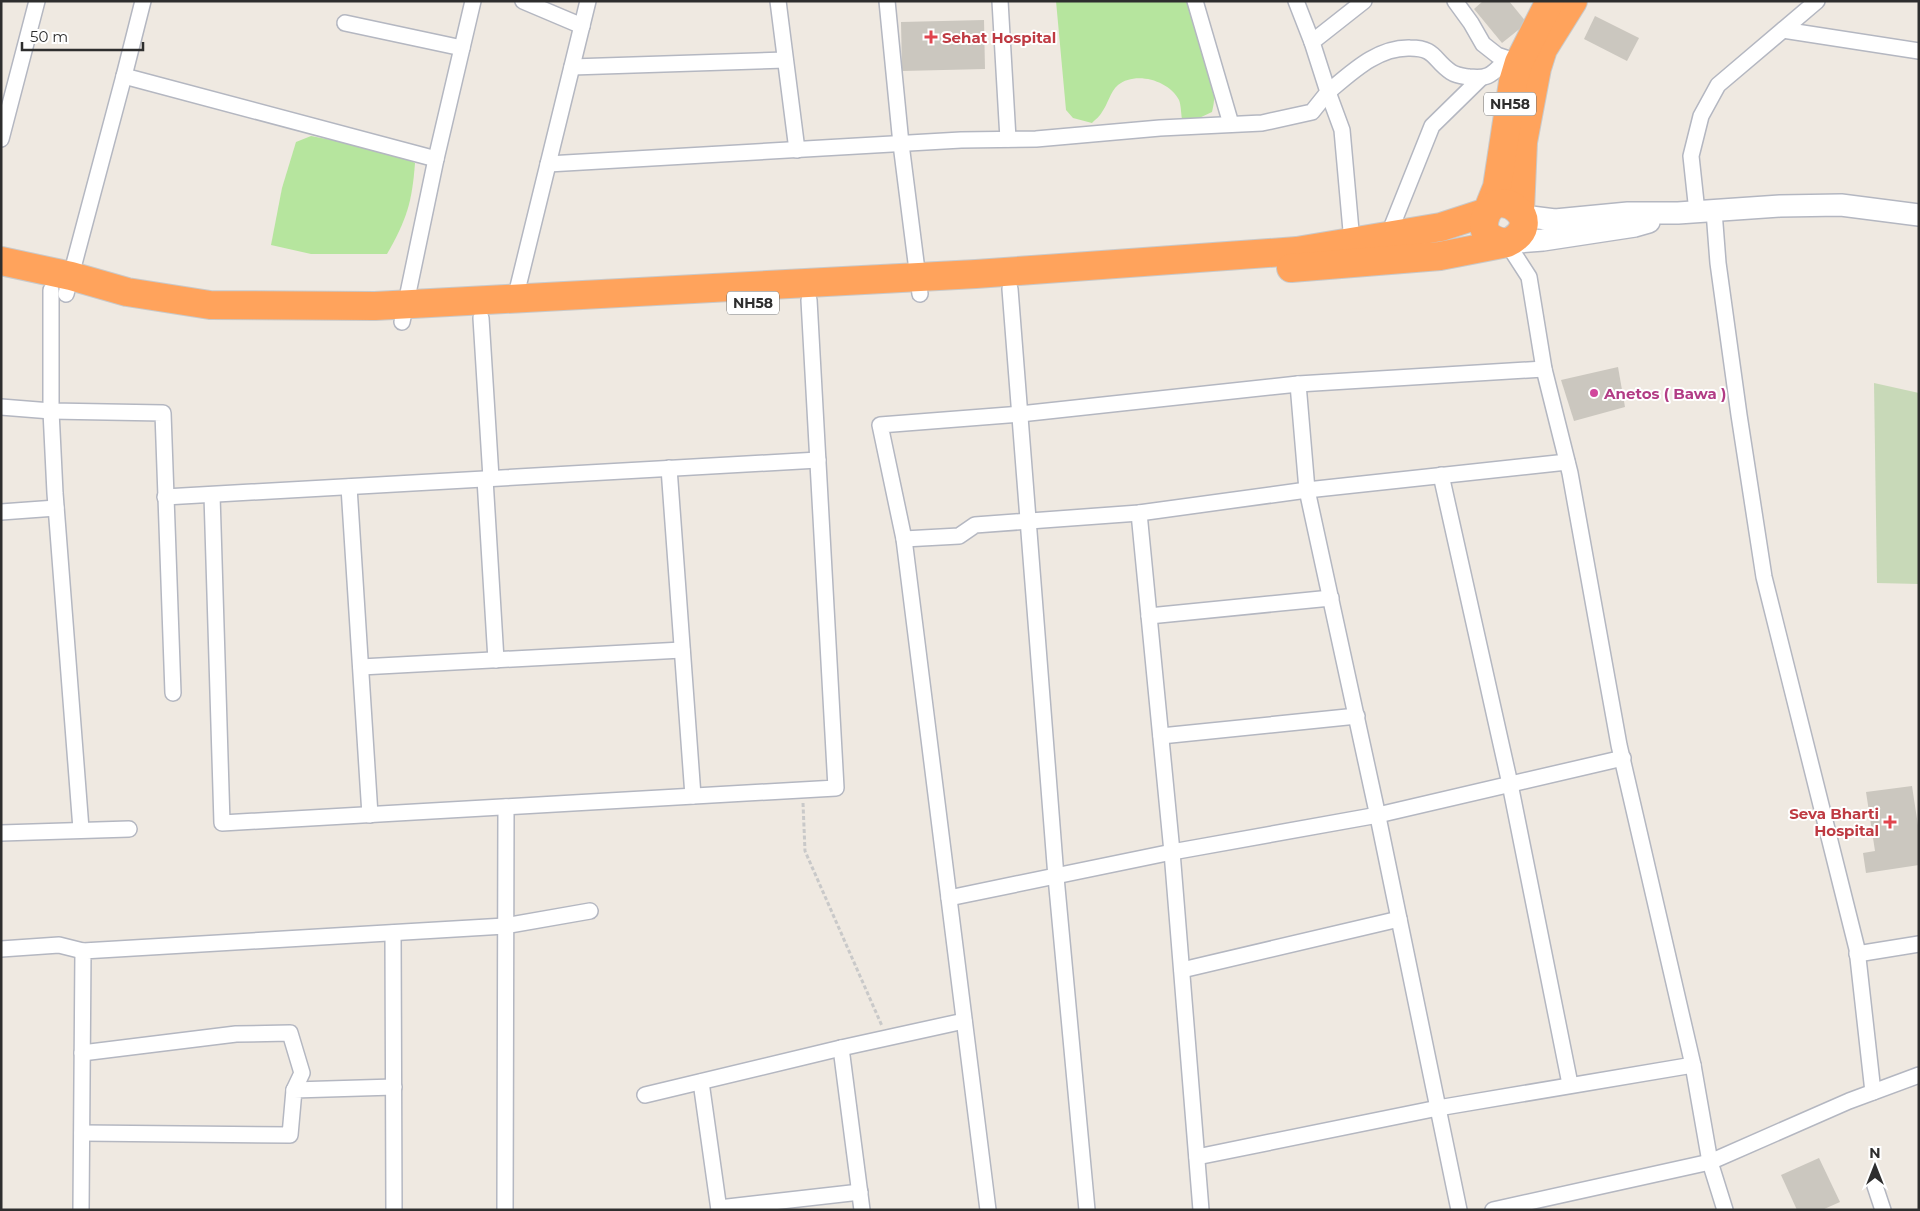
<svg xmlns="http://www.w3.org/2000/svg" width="1920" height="1211" font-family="Montserrat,sans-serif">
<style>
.green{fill:#b6e59e}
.cemetery{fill:#c8d9b8}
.building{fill:#cbc7bf}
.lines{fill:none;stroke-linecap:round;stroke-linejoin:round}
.street-casing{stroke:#b4b7c1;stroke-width:18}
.secondary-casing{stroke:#b4b7c1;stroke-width:24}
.highway-casing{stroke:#c9c9c9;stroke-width:30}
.path{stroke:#c9c9c9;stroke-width:3;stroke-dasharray:4 2.5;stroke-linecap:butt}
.street{stroke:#fff;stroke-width:15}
.secondary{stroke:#fff;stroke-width:21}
.highway{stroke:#ffa35c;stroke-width:28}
.health-dot{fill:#e0444e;stroke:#fff;stroke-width:2}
.hotel-dot{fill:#d1479c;stroke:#fff;stroke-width:2}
.labels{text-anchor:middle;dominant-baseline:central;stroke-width:4;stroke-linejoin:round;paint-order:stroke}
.shield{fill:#fff;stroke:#6d6d6d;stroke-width:1}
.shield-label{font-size:14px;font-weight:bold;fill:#2e2e2e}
.health-label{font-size:15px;font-weight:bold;fill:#be3a42;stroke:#fff;text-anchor:start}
.hotel-label{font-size:15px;font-weight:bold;fill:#b23c85;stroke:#fff;text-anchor:start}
</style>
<rect width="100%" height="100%" fill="#efe9e1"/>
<g class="green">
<path d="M1056 1H1191C1202 35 1222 76 1212 112L1197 119H1182C1181 113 1181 105 1179 100 1169 80 1135 71 1118 85 1110 92 1108 104 1102 112 1100 116 1095 120 1092 123L1073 118 1066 110Z"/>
<path d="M311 136 393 152 415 163C412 202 407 219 387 254H311L271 245 282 188 296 142Z"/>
</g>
<polygon class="cemetery" points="1874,383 1919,393 1919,584 1877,583"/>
<g class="building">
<polygon points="1483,1 1509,1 1527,23 1502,43 1474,9"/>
<polygon points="1595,16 1639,38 1627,61 1584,39"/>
<polygon points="984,20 985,69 902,71 901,22"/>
<polygon points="1618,367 1625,407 1574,421 1561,380"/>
<polygon points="1912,786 1919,832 1919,865 1866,873 1863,853 1875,851 1866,792"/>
<polygon points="1819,1158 1840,1202 1822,1210 1797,1210 1781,1175"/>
</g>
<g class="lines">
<defs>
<g id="street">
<polyline points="143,1 124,76 436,159"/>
<polyline points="523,1 582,26"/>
<polyline points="778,1 797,150"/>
<polyline points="887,1 901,144 920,294"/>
<polyline points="1000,1 1008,139"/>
<polyline points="1195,1 1231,124"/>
<polyline points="1296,1 1312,42"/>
<polyline points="1455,1 1471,23 1483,44 1497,55 1515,61"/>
<polyline points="345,23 462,48"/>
<polyline points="1783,30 1919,51"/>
<polyline points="572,67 785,60"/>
<polyline points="1,139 37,1"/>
<polyline points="548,164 961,140 1036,139 1160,128 1262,123 1312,112 1328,92 1312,42 1364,1"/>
<polyline points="1714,211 1718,263 1739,415 1764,577 1857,949 1873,1092"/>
<polyline points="1697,212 1691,156 1701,116 1718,85 1817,1"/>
<polyline points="1388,236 1432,126 1481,78"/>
<path d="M1352 242 1342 130 1328 92C1351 73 1377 47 1410 48 1436 48 1433 60 1451 72 1457 76 1462 76 1469 77 1486 79 1491 76 1502 64L1519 62"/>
<polyline points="1507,243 1529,277 1544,369 1570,473 1619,745 1693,1065 1710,1162 1725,1210"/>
<polyline points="1010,289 1056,877 1087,1210"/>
<polyline points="51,290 51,411 55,493 81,829"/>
<polyline points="66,294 124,76"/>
<polyline points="515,299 588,1"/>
<polyline points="481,318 491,478"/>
<polyline points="402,322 436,159 473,1"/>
<polyline points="1298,384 1307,490 1377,812 1459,1210"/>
<polyline points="1,407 51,411 163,413 173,693"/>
<polyline points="669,468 693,796"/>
<polyline points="1441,475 1510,784 1570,1084"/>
<polyline points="485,479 496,660"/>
<polyline points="349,487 370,815"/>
<polyline points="212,495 222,823 836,788 809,300"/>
<polyline points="165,497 818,460"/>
<polyline points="1,512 56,508"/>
<polyline points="1139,513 1172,852 1201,1210"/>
<polyline points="904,539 959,536 975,525 1139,513 1307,490 1567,462"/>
<polyline points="1149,616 1331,598"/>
<polyline points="361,667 682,650"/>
<polyline points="1161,736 1357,716"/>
<polyline points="1,833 129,829"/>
<polyline points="949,898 1172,852 1378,815 1623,758"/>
<polyline points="393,933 394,1210"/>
<polyline points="1,949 59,945 83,951"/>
<polyline points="1857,954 1919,944"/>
<polyline points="1182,970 1399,919"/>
<polyline points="841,1048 862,1210"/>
<polyline points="82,1053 236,1034 290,1033 302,1073 294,1090"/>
<polyline points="701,1082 719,1210"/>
<polyline points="645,1095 841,1048 964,1021"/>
<polyline points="82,1133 290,1135 294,1090 394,1087"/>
<polyline points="1197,1157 1438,1108 1693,1065"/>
<polyline points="1875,1186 1883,1210"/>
<polyline points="719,1208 860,1192"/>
<polyline points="81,1210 83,951 505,926 590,911"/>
<polyline points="505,1210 506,807"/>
<polyline points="988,1210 904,539 880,425 1020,414 1298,384 1544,369"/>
<polyline points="1493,1210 1710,1162 1849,1101 1919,1075"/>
</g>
<g id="secondary">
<polyline points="1520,211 1531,217 1555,220 1628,213 1678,213 1780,206 1841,205 1919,215"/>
<polyline points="1507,243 1543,240 1635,226 1649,222"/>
</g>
<g id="highway">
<polyline points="1520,211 1523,142 1537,68 1543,49 1573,1"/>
<polyline points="1,261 71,276 127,292 210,305 375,306 976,274 1297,251 1441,227 1487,212 1497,187 1513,82 1519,62 1550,1"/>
<path d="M1291 268 1440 256 1507 243C1550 222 1498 184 1486 215 1479 234 1492 241 1507 243"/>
</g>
</defs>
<use href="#street" class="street-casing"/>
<use href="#secondary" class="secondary-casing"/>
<use href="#highway" class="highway-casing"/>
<polyline class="path" points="803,803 805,851 882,1026"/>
<use href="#street" class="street"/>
<use href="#secondary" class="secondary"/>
<use href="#highway" class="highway"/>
</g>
<g class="health-dot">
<path d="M928.5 29.5h5v5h5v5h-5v5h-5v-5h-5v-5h5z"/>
<path d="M1887.5 814.5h5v5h5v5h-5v5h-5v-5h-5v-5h5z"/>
</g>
<circle class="hotel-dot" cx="1594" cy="393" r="5"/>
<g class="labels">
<g class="shield">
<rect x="1484" y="92.5" width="52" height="23" rx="4"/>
<rect x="727" y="291.5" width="52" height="23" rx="4"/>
</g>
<g class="shield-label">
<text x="1510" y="104">NH58</text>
<text x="753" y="303">NH58</text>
</g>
<g class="health-label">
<text x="942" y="37">Sehat Hospital</text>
<text x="1879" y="813" text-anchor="end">Seva Bharti<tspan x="1879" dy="17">Hospital</tspan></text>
</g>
<g class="hotel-label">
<text x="1604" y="393">Anetos ( Bawa )</text>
</g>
</g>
<rect width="1920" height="1211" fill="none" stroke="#2e2e2e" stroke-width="5"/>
<g transform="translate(1875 1166)" stroke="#ffffff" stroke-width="4" paint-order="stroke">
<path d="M0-4L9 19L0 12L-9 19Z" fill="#2e2e2e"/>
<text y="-8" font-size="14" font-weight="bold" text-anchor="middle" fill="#2e2e2e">N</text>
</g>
<path d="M22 42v8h121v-8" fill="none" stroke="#2e2e2e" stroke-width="2.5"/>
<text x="30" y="42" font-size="15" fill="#2e2e2e" stroke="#ffffff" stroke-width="4" paint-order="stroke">50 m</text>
</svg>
